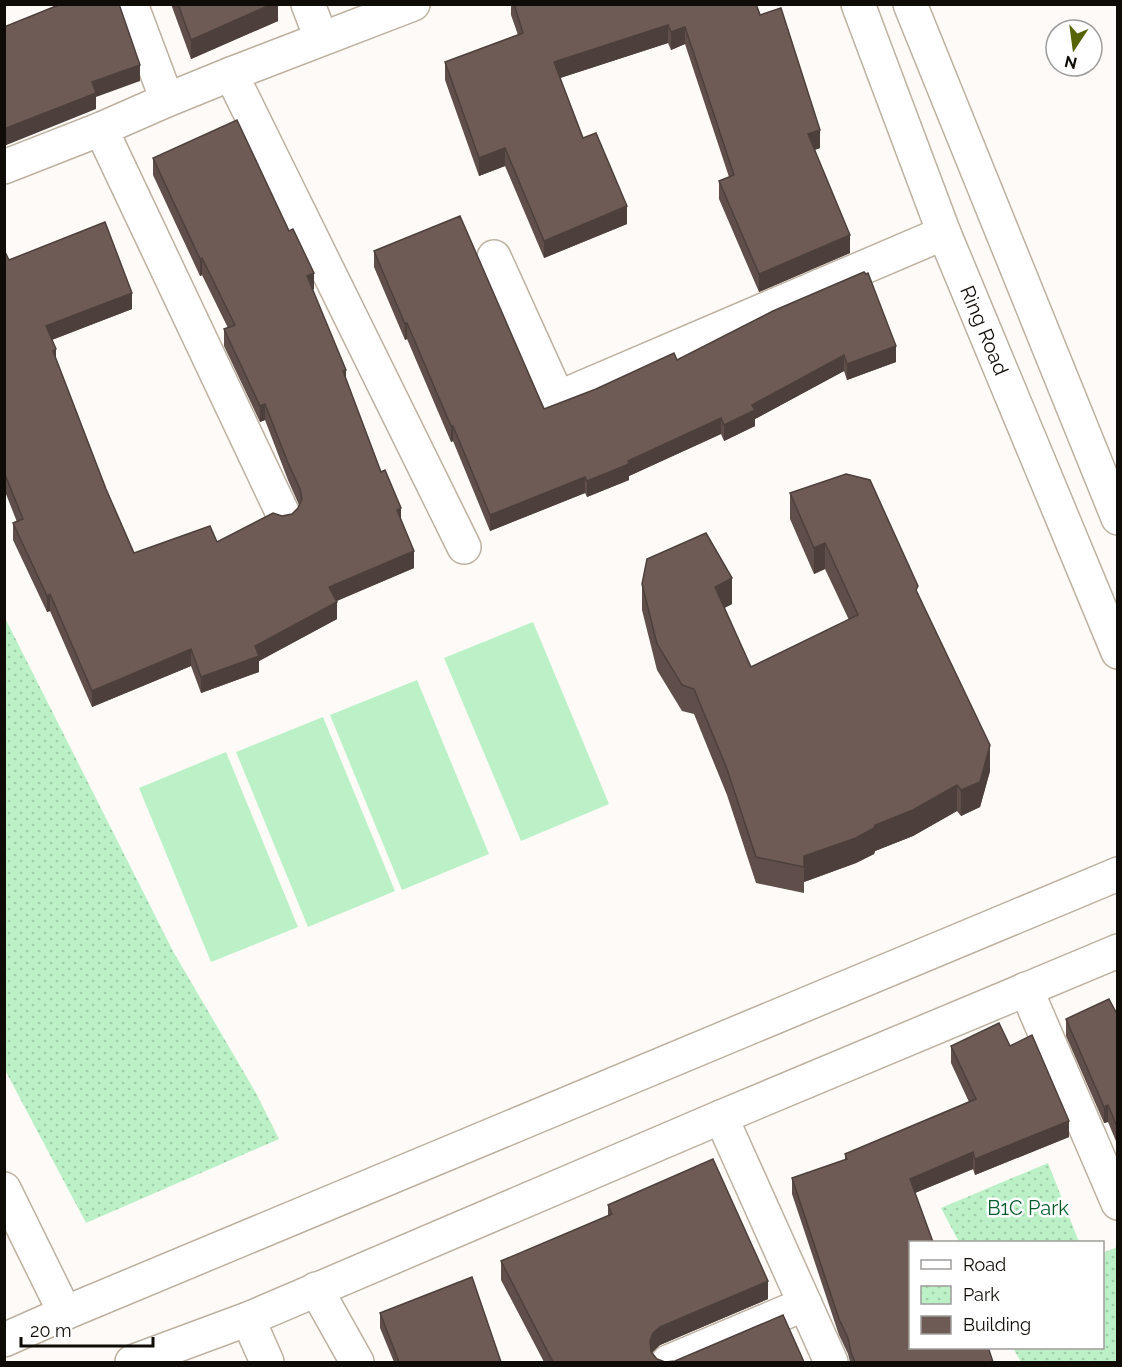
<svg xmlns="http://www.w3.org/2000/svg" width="1122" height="1367" font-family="Raleway,sans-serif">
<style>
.grass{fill:#bcf1c7}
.park{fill:url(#park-dots)}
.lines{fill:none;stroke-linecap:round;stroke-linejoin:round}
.minor-casing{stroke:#bdb1a1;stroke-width:36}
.minor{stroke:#fff;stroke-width:33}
.wall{fill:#5f4e49}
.shaded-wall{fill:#4d403c}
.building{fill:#6e5b55;stroke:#4d403c;stroke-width:1.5}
.labels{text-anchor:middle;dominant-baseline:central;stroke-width:5;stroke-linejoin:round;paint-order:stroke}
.street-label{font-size:20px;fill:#0f0b06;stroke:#fff}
.park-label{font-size:20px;fill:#005b29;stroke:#fff}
</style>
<defs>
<pattern id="park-dots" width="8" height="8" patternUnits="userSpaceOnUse" patternTransform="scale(1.5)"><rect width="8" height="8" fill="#bcf1c7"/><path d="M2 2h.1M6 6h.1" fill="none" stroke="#a0cda9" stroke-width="1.8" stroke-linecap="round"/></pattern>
</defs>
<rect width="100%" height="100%" fill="#fdfaf7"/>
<g class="grass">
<polygon points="533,622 609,804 521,841 444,658"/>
<polygon points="417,680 489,854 402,890 330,715"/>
<polygon points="323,717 395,891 308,927 236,752"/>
<polygon points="226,752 298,927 211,962 139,788"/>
</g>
<g class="park">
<polygon points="4,616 174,953 256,1093 279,1139 86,1223 5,1070"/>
<polygon points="1048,1163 1079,1242 959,1242 941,1208"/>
<polygon points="1117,1247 1117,1361 1021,1362 1013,1348 1102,1348 1103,1253"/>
</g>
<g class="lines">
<defs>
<g id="minor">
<polyline points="131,4 167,100"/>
<polyline points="308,4 321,38"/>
<path id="s1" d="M858 4 944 233 1118 652"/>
<polyline points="910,4 1118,518"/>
<polyline points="231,74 464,547"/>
<polyline points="101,129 283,514"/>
<polyline points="4,167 101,129 167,100 231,74 413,4"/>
<polyline points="494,257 558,398 944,233"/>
<polyline points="1026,989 1118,1203"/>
<polyline points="721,1117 831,1362"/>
<polyline points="4,1189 65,1313"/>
<polyline points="316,1289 357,1362"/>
<polyline points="248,1319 267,1362"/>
<polyline points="4,1340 65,1313 1118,874"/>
<polyline points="132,1362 248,1319 721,1117 1118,951"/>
<polyline points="668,1362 805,1304"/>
</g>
</defs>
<use href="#minor" class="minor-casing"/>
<use href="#minor" class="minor"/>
</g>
<g class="wall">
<polygon points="171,4 278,4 278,21 191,59"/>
<polygon points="511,4 756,4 820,148 815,150 850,253 759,292 719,199 719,181 729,177 685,44 671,50 668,43 560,78 583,138 627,224 544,258 505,166 479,176 445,80 445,62 518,35 511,15"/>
<polygon points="153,158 314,289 312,290 381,472 401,519 414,568 337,601 337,619 259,661 259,672 201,693 191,666 92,707 50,611 47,612 13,540 13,523 17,522 4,489 4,250 9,260 132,309 52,340 56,360 106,489 134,553 217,542 282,516 292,514 298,508 299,505 288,480 265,420 260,422 224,346 224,329 228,328 202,275 200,276 153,175"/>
<polygon points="374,251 544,409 677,360 773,311 896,362 847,380 844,371 755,419 755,426 724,441 721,434 629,476 629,480 587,497 585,493 490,531 453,441 451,442 407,339 405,340 374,267"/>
<polygon points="790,493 918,593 990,771 980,807 961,816 957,811 913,836 875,851 874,854 856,863 804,882 804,893 756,883 727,795 694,714 682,711 657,670 642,610 642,584 732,604 724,608 751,667 849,620 825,569 814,574 790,519"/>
<polygon points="1118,1016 1118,1146 1108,1122 1104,1123 1066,1036 1066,1019"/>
<polygon points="951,1046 1010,1046 1069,1137 975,1175 973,1169 915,1193 910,1347 993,1362 850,1362 848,1354 839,1335 792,1194 792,1178 845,1160 845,1154 969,1102 951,1063"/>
<polygon points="608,1205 768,1299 660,1345 652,1353 657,1359 665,1362 804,1362 544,1362 501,1280 501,1261 608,1216"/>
<polygon points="380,1313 501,1362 394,1362 380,1328"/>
</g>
<g class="shaded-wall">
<polygon points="272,4 278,4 278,21 191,59 191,40"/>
<polygon points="668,25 668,43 554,80 554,62"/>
<polygon points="685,27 685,44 671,50 671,32"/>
<polygon points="140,65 140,81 96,97 96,109 4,146 4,129 92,82"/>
<polygon points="820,130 820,148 808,152 808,134"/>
<polygon points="505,148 505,166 479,176 479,158"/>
<polygon points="627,206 627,224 544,258 544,241"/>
<polygon points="850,235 850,253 759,292 759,274"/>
<polygon points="202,258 202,275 200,276 200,259"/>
<polygon points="314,273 314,289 307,293 307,276"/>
<polygon points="132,293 132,309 46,342 46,326"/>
<polygon points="407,323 407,339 405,340 405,324"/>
<polygon points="896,346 896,362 847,380 847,364"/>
<polygon points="56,349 56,366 53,351"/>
<polygon points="844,355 844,371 755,419 755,426 724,441 724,425 752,405"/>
<polygon points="346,370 346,386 343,371"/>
<polygon points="265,404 265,420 260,422 260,406"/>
<polygon points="721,418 721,434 629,476 629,480 587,497 587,481"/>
<polygon points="451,426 453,426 453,441 451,442"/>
<polygon points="585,477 585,493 490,531 490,515"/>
<polygon points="401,508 401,525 397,510"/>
<polygon points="825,543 825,569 814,574 814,548"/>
<polygon points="414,551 414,568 329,604 329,587"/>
<polygon points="732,578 732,604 715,613 715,587"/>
<polygon points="50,594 50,611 47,612 47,596"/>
<polygon points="337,602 337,619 259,661 259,672 201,693 201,677 255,646"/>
<polygon points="191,649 191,666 92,707 92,691"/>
<polygon points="990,745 990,771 980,807 961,816 961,790"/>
<polygon points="957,785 957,811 913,836 875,851 874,854 856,863 804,882 804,893 804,856 875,825"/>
<polygon points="1108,1105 1108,1122 1104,1123 1104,1107"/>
<polygon points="1069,1121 1069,1137 975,1175 975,1159"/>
<polygon points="973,1152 973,1169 910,1195 910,1179"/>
<polygon points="768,1281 768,1299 660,1345 653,1351 650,1359 650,1341 653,1333 660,1327"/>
</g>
<g class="building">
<polygon points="61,4 119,4 140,65 92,82 96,93 4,129 4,27"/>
<polygon points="178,4 272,4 191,40"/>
<polygon points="514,4 756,4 760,15 781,8 820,130 808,134 850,235 759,274 719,181 734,175 685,27 671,32 668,25 554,62 583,138 596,133 627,206 544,241 505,148 479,158 445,62 523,33"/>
<polygon points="237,120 289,231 293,229 314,273 307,276 346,370 343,371 381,472 385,470 401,508 397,510 414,551 329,587 337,602 255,646 259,656 201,677 191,649 92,691 50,594 47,596 13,523 23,519 4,472 4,250 9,260 105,222 132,293 46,326 56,349 53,351 106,489 134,553 210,526 217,542 273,513 282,516 292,514 298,508 302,499 300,489 288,463 265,404 260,406 224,329 235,325 202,258 200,259 153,158"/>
<polygon points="460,216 544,409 596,389 674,353 677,360 773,311 864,272 866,274 868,273 896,346 847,364 844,355 752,405 755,410 724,425 721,418 628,461 629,464 587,481 585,477 490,515 453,426 451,426 407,323 405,324 374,251"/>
<polygon points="846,474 870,480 918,586 916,590 990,745 980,782 961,790 957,785 913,810 875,825 874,828 856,838 804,856 804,867 756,857 727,769 694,689 682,685 657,644 642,584 647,559 706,533 732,578 715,587 751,667 858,615 825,543 814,548 790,493"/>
<polygon points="1109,999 1118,1016 1118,1129 1108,1105 1104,1107 1066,1019"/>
<polygon points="999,1023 1010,1046 1032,1035 1069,1121 975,1159 973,1152 910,1179 933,1242 910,1242 910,1347 988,1347 993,1362 855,1362 851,1352 848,1338 839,1319 792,1178 847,1159 845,1154 976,1099 951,1046"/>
<polygon points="713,1159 768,1281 660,1327 653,1333 650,1341 651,1352 657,1359 665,1362 675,1361 783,1315 804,1362 553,1362 501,1261 612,1214 608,1205"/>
<polygon points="472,1277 501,1362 399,1362 380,1313"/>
</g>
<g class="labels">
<g class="street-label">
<text stroke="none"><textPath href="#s1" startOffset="350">Ring Road</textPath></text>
</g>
<g class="park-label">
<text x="1028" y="1208">B1C Park</text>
</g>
</g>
<rect width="1122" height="1367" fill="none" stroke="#0f0b06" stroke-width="12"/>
<rect x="909" y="1241" width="195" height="108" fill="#ffffff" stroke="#9f9d9b" stroke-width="1.5"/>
<rect x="921" y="1260" width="30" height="9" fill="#ffffff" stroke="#9f9d9b" stroke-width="1.5"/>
<text x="963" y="1271" font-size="18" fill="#0f0b06">Road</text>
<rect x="921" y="1286" width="30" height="18" fill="url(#park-dots)" stroke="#9f9d9b" stroke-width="1.5"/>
<text x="963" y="1301" font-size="18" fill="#0f0b06">Park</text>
<rect x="921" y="1316" width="30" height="18" fill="#6e5b55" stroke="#9f9d9b" stroke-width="1.5"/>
<text x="963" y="1331" font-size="18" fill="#0f0b06">Building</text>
<g transform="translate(1074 48) rotate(193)"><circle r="28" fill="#ffffff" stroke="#9f9d9b" stroke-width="1.5"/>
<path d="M0-4.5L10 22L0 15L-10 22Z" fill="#566306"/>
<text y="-9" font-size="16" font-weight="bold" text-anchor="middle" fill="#0f0b06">N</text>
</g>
<path d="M21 1337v9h132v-9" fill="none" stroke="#0f0b06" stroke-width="3"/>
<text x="30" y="1337" font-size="18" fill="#0f0b06" stroke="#ffffff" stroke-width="4.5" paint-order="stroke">20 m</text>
</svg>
